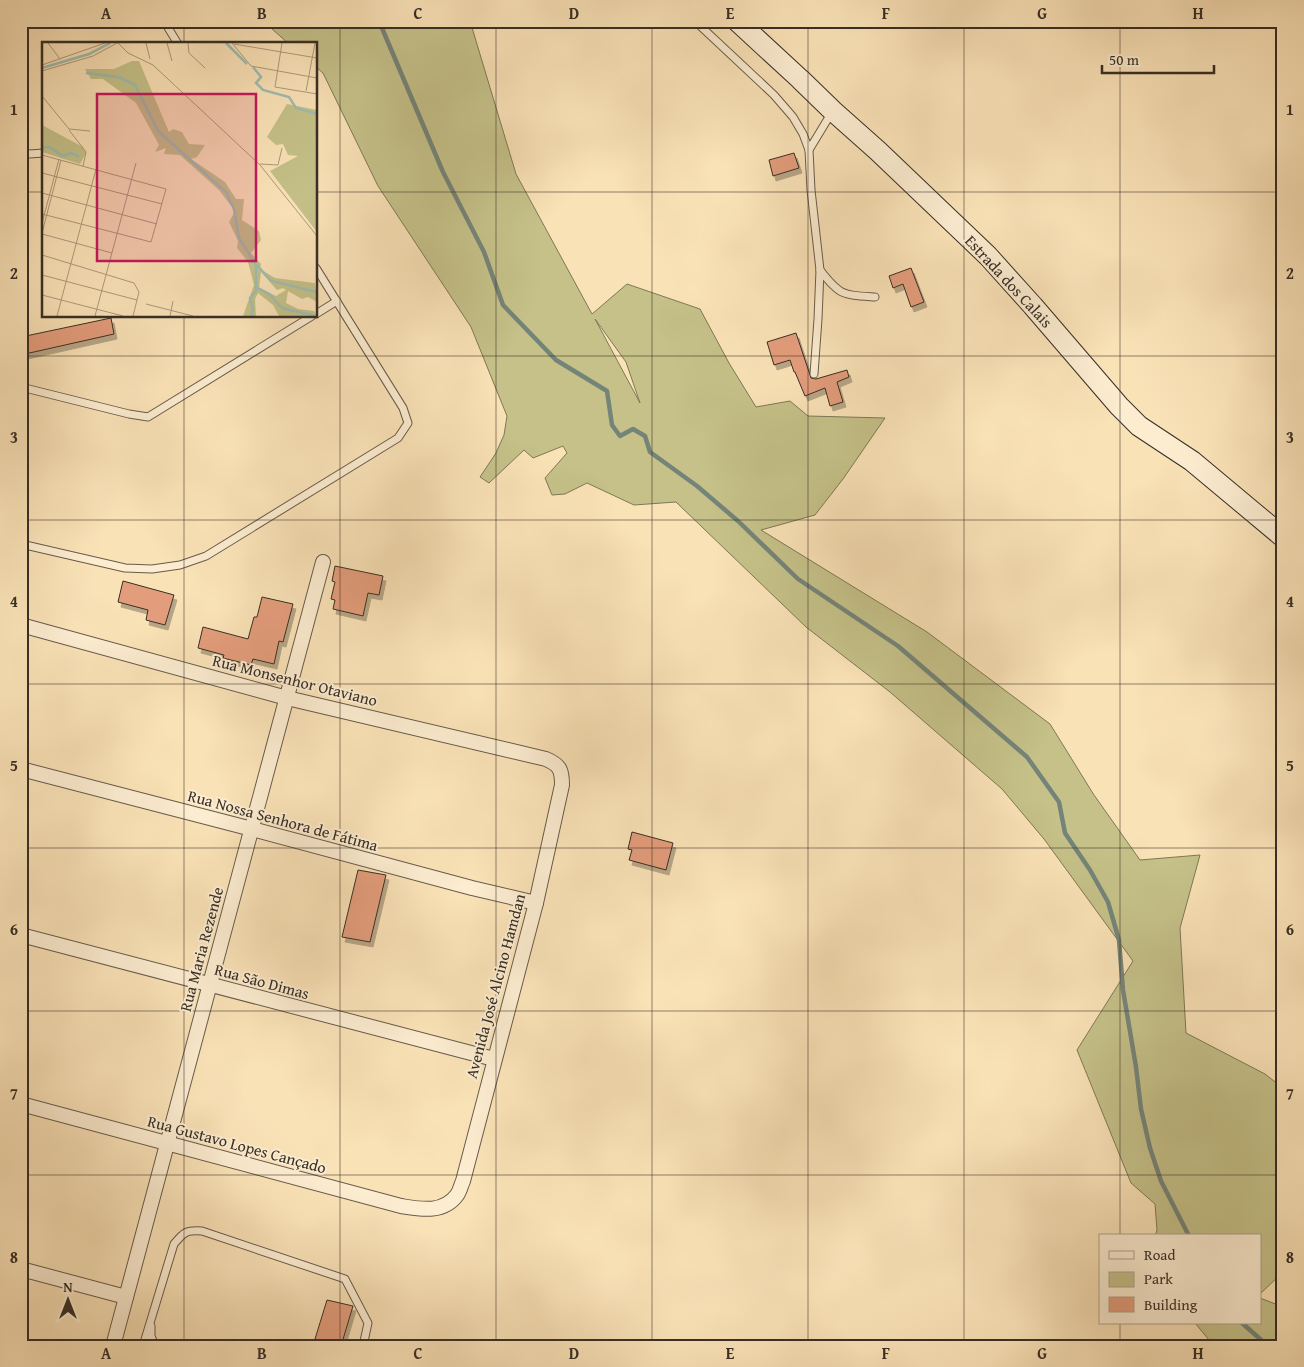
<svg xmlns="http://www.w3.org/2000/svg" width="1304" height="1367" font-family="'Gentium Book Plus',serif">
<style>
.green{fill:#c5c189;stroke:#7e7857;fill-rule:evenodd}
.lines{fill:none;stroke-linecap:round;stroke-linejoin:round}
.stream{stroke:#758479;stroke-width:4.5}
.building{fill:#e49d7b;stroke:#372e25;filter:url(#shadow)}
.lane-casing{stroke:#685b4a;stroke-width:9}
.street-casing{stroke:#685b4a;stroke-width:16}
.secondary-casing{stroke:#372e25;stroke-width:22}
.lane{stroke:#fcecd0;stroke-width:7}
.street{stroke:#fcecd0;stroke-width:14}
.secondary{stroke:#fcecd0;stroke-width:20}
.grid{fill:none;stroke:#372e25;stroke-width:1;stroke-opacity:0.55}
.labels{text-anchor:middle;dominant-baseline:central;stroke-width:4;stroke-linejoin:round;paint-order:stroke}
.street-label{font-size:16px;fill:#372e25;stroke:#fcecd0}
.inset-river{fill:none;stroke:#9ebdb1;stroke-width:2.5}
.inset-road{fill:none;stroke:#ac9a7d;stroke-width:1}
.view{fill:#c2185b;fill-opacity:0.15;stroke:#c2185b;stroke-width:2.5}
.inset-edge{fill:none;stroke:#372e25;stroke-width:2.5}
.neatline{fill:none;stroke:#372e25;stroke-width:2}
.grid-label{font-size:16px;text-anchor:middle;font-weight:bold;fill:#372e25}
</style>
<defs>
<filter id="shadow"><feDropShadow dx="3" dy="5" stdDeviation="0" flood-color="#0004"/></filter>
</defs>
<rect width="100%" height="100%" fill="#fae2b7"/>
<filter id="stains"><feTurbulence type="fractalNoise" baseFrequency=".004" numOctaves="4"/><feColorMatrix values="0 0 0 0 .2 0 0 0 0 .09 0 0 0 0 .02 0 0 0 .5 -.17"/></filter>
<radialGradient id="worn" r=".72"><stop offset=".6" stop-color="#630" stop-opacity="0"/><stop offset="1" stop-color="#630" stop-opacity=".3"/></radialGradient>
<g class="green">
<path d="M263 21H470L516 174 592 314 627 284 700 309 729 363 756 407 790 401 808 416 885 418 843 479 815 515 761 530 927 632 1050 724 1094 795 1140 860 1200 855 1180 928 1186 1033 1265 1074 1283 1088V1272L1260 1294V1236H1155L1157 1230 1155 1204 1131 1183 1077 1050 1133 961 1044 839 1002 789 890 692 806 627 676 502 634 505 587 483 565 494 552 495 545 478 567 453 563 446 533 458 524 450 489 483 480 477 496 453 504 435 507 416 471 327 378 186 323 73 316 67V44H289ZM595 319 626 362 640 403Z"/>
<polygon points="1260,1298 1283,1307 1283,1346 1214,1346 1195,1323 1260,1323"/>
</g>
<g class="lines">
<g class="stream">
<polyline points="379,21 443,172 484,252 503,305 556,360 607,391 612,425 620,436 633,429 645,436 650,452 697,486 738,521 798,579 898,646 1027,757 1059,802 1065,833 1090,870 1108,902 1119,940 1123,990 1136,1067 1141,1109 1150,1148 1161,1181 1189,1236"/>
<polyline points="1242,1323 1268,1346"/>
</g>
</g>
<g class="building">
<polygon points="794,153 799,168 773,176 769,160"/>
<polygon points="911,268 924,302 911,307 903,284 893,288 889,276"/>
<polygon points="111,318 114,334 25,354 21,337"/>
<polygon points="796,333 811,378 816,379 847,370 849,377 837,382 843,402 830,406 825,388 805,396 795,372 794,372 790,360 774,365 767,342"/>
<polygon points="335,566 383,576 379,595 368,593 363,616 333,609 335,600 331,599 335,582 332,581"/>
<polygon points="123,581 174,595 165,625 146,620 148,610 118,602"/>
<polygon points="262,597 293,604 283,642 279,641 274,664 253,659 251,665 223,658 224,655 198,648 203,627 248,639 254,617 257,617"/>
<polygon points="632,832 673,843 666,870 629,860 632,850 628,849"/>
<polygon points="358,870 386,875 370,942 342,937"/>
<polygon points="327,1300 353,1306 341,1346 315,1339"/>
</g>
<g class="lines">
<defs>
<g id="lane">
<polyline points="164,21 178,44"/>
<polyline points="695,21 774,95 793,117 803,134 809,150 811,190 820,270 818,319 814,374"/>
<polyline points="21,150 29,154 44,153"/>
<polyline points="809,150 832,112"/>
<path d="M820 270C840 296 843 295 875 297"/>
<polyline points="316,314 337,301"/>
<polyline points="21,387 129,414 148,417 312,316"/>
<polyline points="21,544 125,568 152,569 180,565 206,556 398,438 408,423 403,408 316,268"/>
<polyline points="151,1326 151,1336 155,1346"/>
<path d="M143 1346 174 1244C184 1232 186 1230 202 1231L345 1279 368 1323 363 1346"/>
</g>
<g id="street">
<path d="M21 625 287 698 546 759C560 765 562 770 562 785L536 903 463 1181C461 1185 460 1191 457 1195 443 1214 420 1209 401 1206L21 1104"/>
<polyline points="21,769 252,829 472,888 536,903"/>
<polyline points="21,935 494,1059"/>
<polyline points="21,1269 126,1297"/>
<polyline points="113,1346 323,562"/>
</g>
<polyline id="secondary" points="737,21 800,79 833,111 878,151 988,256 1033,306 1119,406 1139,426 1192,461 1283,537"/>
</defs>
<use href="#lane" class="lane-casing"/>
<use href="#street" class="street-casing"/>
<use href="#secondary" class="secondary-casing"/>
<use href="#lane" class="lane"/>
<use href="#street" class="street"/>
<use href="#secondary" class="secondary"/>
</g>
<path class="grid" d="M184 21V44M340 21V1346M496 21V1346M652 21V1346M808 21V1346M964 21V1346M1120 21V1236M21 192H44M316 192H1283M184 316V1346M21 356H1283M21 520H1283M21 684H1283M21 848H1283M21 1011H1283M21 1175H1283M1120 1323V1346"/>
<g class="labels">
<g class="street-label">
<text transform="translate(1009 281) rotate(47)">Estrada dos Calais</text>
<text transform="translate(295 680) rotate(14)">Rua Monsenhor Otaviano</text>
<text transform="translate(283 820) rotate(15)">Rua Nossa Senhora de Fátima</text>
<text transform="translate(201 949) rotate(-75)">Rua Maria Rezende</text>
<text transform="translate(262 981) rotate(15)">Rua São Dimas</text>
<text transform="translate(495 986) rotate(-75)">Avenida José Alcino Hamdan</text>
<text transform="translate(237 1144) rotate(15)">Rua Gustavo Lopes Cançado</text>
</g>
</g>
<g transform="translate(42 42)">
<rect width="275" height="275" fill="#fae2b7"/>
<path d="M90 19H97L127 90 131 87 140 90 147 102 163 103 155 115 149 117 183 140 194 157H202L200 178 217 189 219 198 209 211 219 222 218 227 233 236 273 241 275 260 266 255 260 257 246 249 244 261 256 267 272 269 275 274H237L231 263 216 251 213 257 214 274H201L212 243 206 220 195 206 196 199 187 180 193 169 177 148 138 113 122 112 124 106 113 110 117 103 94 61 61 37H49L43 27H72ZM219 230 235 248 241 246 244 248 234 254 217 246ZM245 62 275 68V190L228 129 256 114 246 113 241 102 234 103 225 95ZM0 83 41 105 44 111 38 122 0 110Z" fill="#c5c189" fill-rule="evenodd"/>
<path class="inset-river" d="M184 1 205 22M211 25 219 35 214 41 221 48 247 55 254 66 275 72M0 26 47 12 68 1M44 31 76 35 93 43 116 89 184 150 192 167 197 196 214 223V249L208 256 211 267 209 274M0 105H7L21 114 29 111 37 115M215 223 229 239 275 250M214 245 227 252 240 266 273 274"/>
<path class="inset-road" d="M6 1 18 17M76 1 86 11 111 23 218 123 275 194M104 1 108 17M125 1 130 19M146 1 147 11 163 26M190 1 209 24 275 36M240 1 233 45 275 52M192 2 275 16M0 23 63 1M0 29 51 14 75 1M264 49 273 1M0 54 27 87 48 89M27 88 44 110 41 124M0 113 124 147 109 200 0 172M218 122 236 123 240 106M0 131 120 162M0 151 115 182M0 181 17 117M0 191 19 118M0 192 70 211M0 213 92 241 97 250 91 274M0 233 95 258M0 253 81 274M104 262 151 274M15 274 54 127M53 274 94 121M128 274 131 259"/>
<path class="view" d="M55 52H214V219H55Z"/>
<rect width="275" height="275" class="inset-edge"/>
</g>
<rect width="1304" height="1367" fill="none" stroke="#fae2b7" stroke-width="55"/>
<rect x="1099" y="1234" width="162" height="90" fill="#fcecd0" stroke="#ada08c"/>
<rect x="1109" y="1251" width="25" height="8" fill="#fcecd0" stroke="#ada08c"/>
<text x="1144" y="1260" font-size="15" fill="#372e25">Road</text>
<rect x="1109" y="1272" width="25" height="15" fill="#c5c189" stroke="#ada08c"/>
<text x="1144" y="1284" font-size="15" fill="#372e25">Park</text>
<rect x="1109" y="1297" width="25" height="15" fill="#e49d7b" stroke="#ada08c"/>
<text x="1144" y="1310" font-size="15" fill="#372e25">Building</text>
<g transform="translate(68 1300)" stroke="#fcecd0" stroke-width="4" paint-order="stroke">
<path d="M0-4L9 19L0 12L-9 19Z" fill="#372e25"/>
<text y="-8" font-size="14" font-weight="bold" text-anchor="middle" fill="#372e25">N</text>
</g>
<path d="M1102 65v8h112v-8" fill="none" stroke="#372e25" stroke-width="2.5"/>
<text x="1109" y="65" font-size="15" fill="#372e25" stroke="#fcecd0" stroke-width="4" paint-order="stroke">50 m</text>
<rect x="28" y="28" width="1248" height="1312" class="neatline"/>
<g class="grid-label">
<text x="106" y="19">A</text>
<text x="262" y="19">B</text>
<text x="418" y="19">C</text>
<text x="574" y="19">D</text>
<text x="730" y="19">E</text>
<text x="886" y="19">F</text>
<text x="1042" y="19">G</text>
<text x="1198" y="19">H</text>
<text x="14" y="115">1</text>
<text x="1290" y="115">1</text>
<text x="14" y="279">2</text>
<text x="1290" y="279">2</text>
<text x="14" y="443">3</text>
<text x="1290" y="443">3</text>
<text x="14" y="607">4</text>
<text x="1290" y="607">4</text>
<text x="14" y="771">5</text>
<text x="1290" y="771">5</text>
<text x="14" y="935">6</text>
<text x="1290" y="935">6</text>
<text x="14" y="1099">7</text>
<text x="1290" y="1099">7</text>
<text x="14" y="1263">8</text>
<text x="1290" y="1263">8</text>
<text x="106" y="1359">A</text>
<text x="262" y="1359">B</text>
<text x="418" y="1359">C</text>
<text x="574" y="1359">D</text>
<text x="730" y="1359">E</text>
<text x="886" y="1359">F</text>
<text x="1042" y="1359">G</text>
<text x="1198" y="1359">H</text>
</g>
<rect width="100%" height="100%" filter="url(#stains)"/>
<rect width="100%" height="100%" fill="url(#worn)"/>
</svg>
